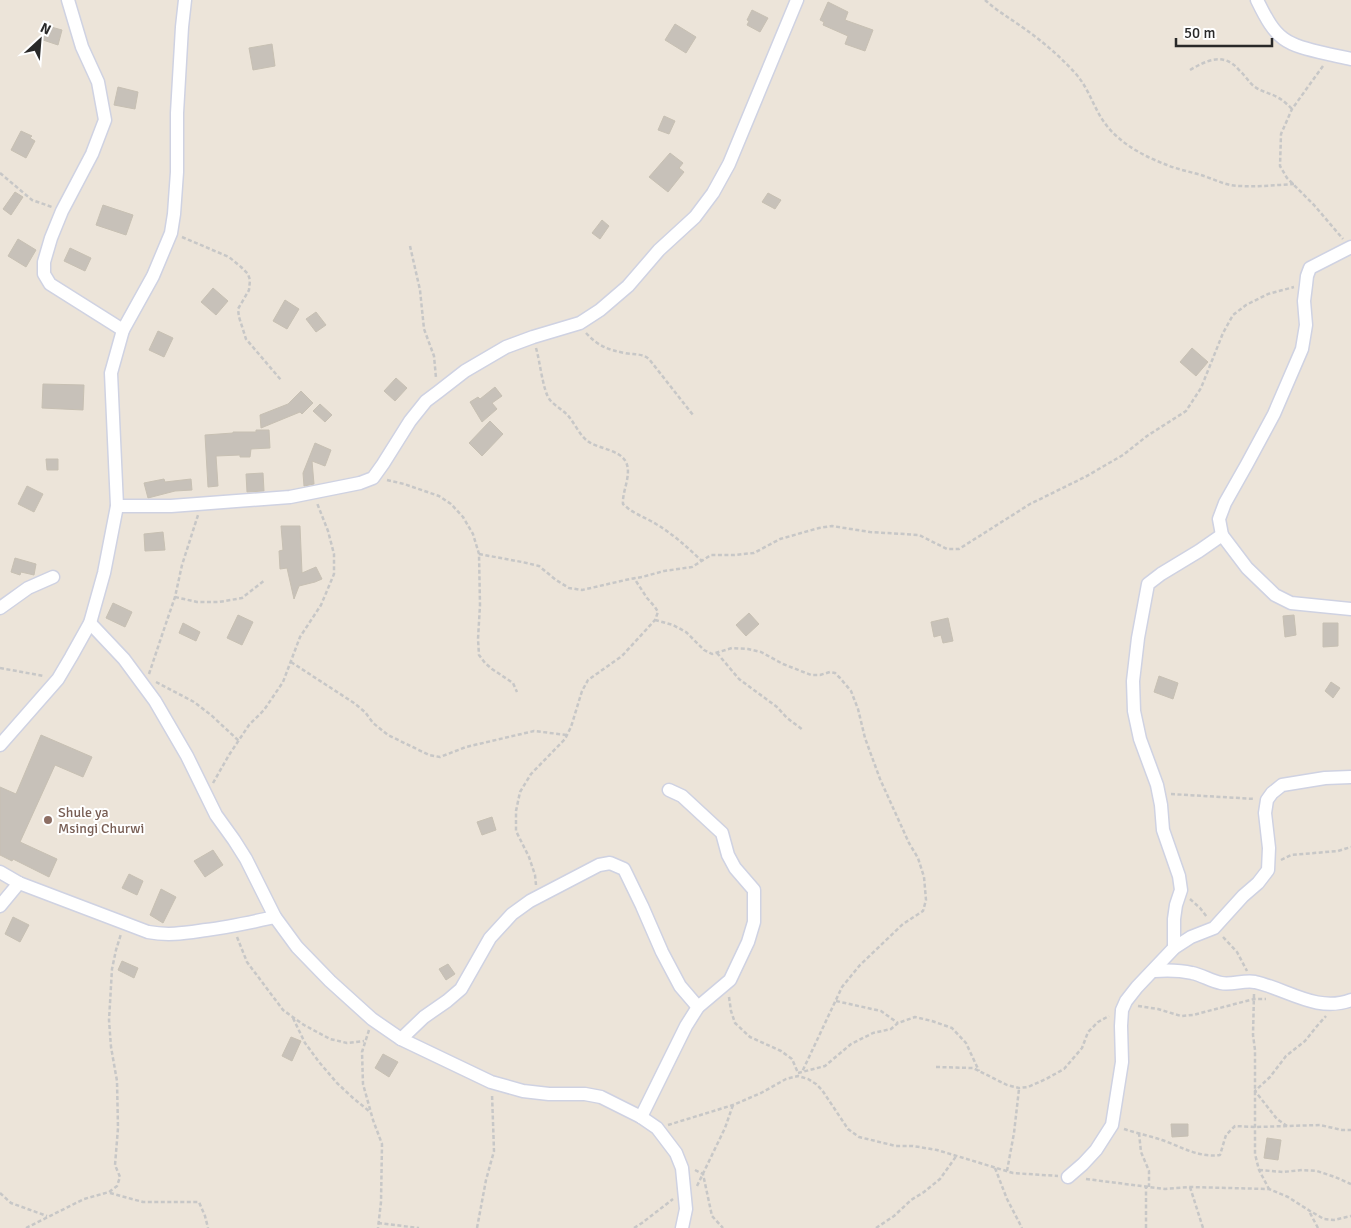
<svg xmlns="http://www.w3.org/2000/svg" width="1351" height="1228" font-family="Signika,sans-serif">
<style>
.building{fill:#c7c1b9;stroke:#c7c0b3}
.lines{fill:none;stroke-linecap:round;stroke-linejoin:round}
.minor-casing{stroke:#cfd2e2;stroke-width:15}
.path{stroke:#c7c7c7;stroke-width:2.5;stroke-dasharray:4 2.5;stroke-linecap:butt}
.minor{stroke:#fff;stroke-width:12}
.education-dot{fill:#8d6e63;stroke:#fff;stroke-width:2}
.labels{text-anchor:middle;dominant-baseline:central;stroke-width:4;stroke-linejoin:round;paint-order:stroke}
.education-label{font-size:14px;fill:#785e54;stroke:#fff;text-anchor:start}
</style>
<rect width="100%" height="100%" fill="#ece4d9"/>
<g class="building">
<polygon points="828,2 848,12 845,20 873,30 865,51 845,44 848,36 823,25 824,22 820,20"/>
<polygon points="752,10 768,18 760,32 747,25 749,21 747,20"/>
<polygon points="675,24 696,37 686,53 665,40"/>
<polygon points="44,25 62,30 58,45 40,39"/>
<polygon points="272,44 275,66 253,70 249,48"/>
<polygon points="118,87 138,92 135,109 114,105"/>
<polygon points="664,116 675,121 669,134 658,130"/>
<polygon points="21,131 32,136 30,138 35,141 26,158 11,150"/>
<polygon points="670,153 683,163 679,168 684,172 668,192 649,177"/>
<polygon points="15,192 23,197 11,215 3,209"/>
<polygon points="768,193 781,200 775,209 762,202"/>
<polygon points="103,205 133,215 126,235 96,225"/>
<polygon points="602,220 609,226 600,239 592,233"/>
<polygon points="18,239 36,250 26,267 8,256"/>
<polygon points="70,248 91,258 85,271 64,261"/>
<polygon points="213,288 228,301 216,315 201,302"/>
<polygon points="285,300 299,309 287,329 273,321"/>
<polygon points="316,312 326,325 316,332 306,319"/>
<polygon points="158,331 173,338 164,357 149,350"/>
<polygon points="1192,348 1208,362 1196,376 1180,362"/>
<polygon points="396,378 407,388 395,401 384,391"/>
<polygon points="43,384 84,385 83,410 42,408"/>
<polygon points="495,387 502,396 492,403 497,409 482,422 470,402 478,397 480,399"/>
<polygon points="301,391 313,403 302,414 300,412 261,428 260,415 288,404"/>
<polygon points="320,404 332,415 325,422 313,411"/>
<polygon points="490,421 503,434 482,456 469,443"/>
<polygon points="256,430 269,430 270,448 251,449 250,457 240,457 240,455 216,456 218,486 208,487 205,435 233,433 233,432 256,432"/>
<polygon points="315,443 331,450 325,466 312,461 314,484 304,486 303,473"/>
<polygon points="46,459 58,459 58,470 47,470"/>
<polygon points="263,473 264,491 247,492 246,474"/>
<polygon points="164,479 165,482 191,479 192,490 175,491 148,498 144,483"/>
<polygon points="27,486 43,494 34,512 18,504"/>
<polygon points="281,526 300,526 302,573 316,567 322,579 315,582 299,586 294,599 287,568 280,569 279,551 283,550"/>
<polygon points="163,532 165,550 145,551 144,534"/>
<polygon points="15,558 36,564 34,575 21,572 20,575 11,572"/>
<polygon points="113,603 132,612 125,627 106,618"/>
<polygon points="749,613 759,624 746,636 736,625"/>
<polygon points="238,615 253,622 242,645 227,638"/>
<polygon points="1294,615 1296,635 1285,637 1283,616"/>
<polygon points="948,618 953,641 943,643 941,635 934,637 931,622"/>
<polygon points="183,623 200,632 196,641 179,633"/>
<polygon points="1323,623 1338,623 1338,646 1323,647"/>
<polygon points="1159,676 1178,683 1173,699 1154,692"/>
<polygon points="1331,682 1340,688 1333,698 1325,691"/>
<polygon points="41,735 92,757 83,777 55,765 20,842 57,859 49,877 13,859 12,861 0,855 0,787 16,794"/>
<polygon points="492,817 496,830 482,835 477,822"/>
<polygon points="213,850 223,865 205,877 194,861"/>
<polygon points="129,874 143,881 137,895 122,888"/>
<polygon points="161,889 176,897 163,923 150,915"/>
<polygon points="13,917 29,925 20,942 5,934"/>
<polygon points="122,961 138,968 134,978 118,970"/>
<polygon points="448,964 455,974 446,980 439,969"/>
<polygon points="291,1037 301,1041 292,1061 282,1056"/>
<polygon points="383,1054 398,1062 389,1077 375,1068"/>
<polygon points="1171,1124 1188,1124 1188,1136 1172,1137"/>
<polygon points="1267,1138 1281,1140 1278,1160 1264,1158"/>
</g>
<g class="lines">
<defs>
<g id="minor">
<polyline points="68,0 82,47 98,82 105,120 92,154 62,211 51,238 44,262 44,274 50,284 123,330"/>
<path d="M1257 0C1277 41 1284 44 1328 54 1336 56 1344 57 1351 59"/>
<polyline points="1351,247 1310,268 1307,276 1306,285 1304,301 1306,325 1302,349 1274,414 1247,464 1225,503 1219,519 1222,535 1247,568 1275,595 1291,603 1351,609"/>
<polyline points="117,506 171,506 290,497 360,483 373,478 383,464 410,421 426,401 438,392 465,371 506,347 533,337 580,323 600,310 628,286 659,250 695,217 713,193 729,164 797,0"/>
<polyline points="0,608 28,588 53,577"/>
<polyline points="90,623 124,659 155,701 187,756 216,815 234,840 246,859 275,917 297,947 330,981 372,1019 401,1039 491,1082 523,1091 549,1094 585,1094 601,1097 641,1117 657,1128 676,1153 682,1168 686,1209 682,1228"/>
<polyline points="0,745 58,679 71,657 90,623 104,573 117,506 111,373 123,330 153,276 171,233 174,214 177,172 177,113 182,27 185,0"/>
<path d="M0 872 19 883 148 932C169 936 185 933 206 930 230 927 252 922 275 917"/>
<polyline points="0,906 19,883"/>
<polyline points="1174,948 1174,919 1176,905 1181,890 1179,876 1163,830 1161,805 1157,785 1140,739 1134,711 1133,681 1138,638 1148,584 1161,574 1199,551 1222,535"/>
<path d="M1154 971C1166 970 1179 970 1192 973 1202 975 1211 981 1221 983 1232 985 1244 980 1255 982 1287 989 1317 1013 1351 1000"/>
<polyline points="401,1039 424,1017 447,1001 461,989 490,938 512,914 530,901 599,865 610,863 624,869 642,906 662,952 680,986 698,1007"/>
<polyline points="641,1117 686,1026 698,1007 730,980 748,942 754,922 754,890 735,868 728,855 722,833 682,796 669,790"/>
<polyline points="1068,1177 1083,1164 1096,1150 1112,1125 1122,1062 1121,1026 1122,1010 1126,1001 1137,987 1174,948 1191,937 1214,928 1243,896 1258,883 1268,870 1269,848 1265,813 1267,800 1272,793 1282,785 1325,778 1351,777"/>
</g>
</defs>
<use href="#minor" class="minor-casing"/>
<g class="path">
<path d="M985 0C997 11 1011 19 1025 29 1043 42 1061 57 1076 74 1090 90 1094 110 1107 126 1122 145 1146 157 1167 165 1179 170 1192 172 1204 176 1216 180 1227 186 1240 186 1258 187 1276 185 1294 184"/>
<polyline points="1323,66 1292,109 1281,134 1280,166 1287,178 1314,205 1343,239"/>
<path d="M1190 70C1207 60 1224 52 1239 70 1245 75 1249 83 1255 87 1262 92 1270 93 1277 97 1283 100 1288 105 1292 109"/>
<polyline points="0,173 32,200 52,207"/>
<polyline points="182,237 229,257 241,267 248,274 250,280 249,290 238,309 239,317 246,339 281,380"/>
<polyline points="410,246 420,290 424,329 434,356 436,378"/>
<path d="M586 333C598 346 608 350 625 353 634 355 642 353 649 359L693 415"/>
<path d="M536 348C540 361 543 392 550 400 556 407 565 411 570 418 576 426 581 437 589 442 600 449 620 450 626 462 632 475 622 491 623 504 633 514 645 517 656 524 673 534 687 547 702 561"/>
<polyline points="387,480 404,484 439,496 451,504 463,517 473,534 479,554 480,605 478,639 479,655 485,663 492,669 513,683 517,692"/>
<polyline points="479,554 522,562 539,566 556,580 569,588 582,590 630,579 642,577 664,571 692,567 711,555 734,555 754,553 780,539 819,528 832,526 870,532 919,535 947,549 959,549 1030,504 1085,477 1123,455 1147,436 1186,411 1201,388 1223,333 1233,315 1246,305 1268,294 1294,287"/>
<polyline points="175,597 197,602 219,602 242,598 265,580"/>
<polyline points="655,620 673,625 686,632 704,650 712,654 732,648 748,649 761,652 783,664 811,675 820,675 830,672 835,673 840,678 851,691 858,709 865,738 880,779 909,843 918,858 924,877 926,900 923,911 903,924 860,965 842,987 802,1072"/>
<polyline points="717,653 739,679 777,707 787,718 803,730"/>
<polyline points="291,662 354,703 365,712 373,723 388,735 429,755 440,757 466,747 534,731 567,735"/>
<polyline points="0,668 44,676"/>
<polyline points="149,674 162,635 175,597 182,565 198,515"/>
<polyline points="156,682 194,702 211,715 239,741"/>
<polyline points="213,783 229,755 249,725 264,710 283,682 300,637 321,605 334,574 334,554 328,531 317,503"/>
<polyline points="1171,794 1255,799"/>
<polyline points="1281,860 1291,855 1338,851 1351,847"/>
<polyline points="536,885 535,875 529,857 516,831 516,811 520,792 531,774 565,739 571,727 582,691 588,680 622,656 655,620 658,612 655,607 647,598 634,578"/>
<polyline points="1190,899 1200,908 1207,917"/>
<polyline points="237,937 247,962 283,1010 304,1025 330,1039 347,1043 364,1041"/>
<polyline points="1223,937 1237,952 1247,971"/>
<polyline points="1254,994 1253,1035 1255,1050 1255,1154 1259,1170 1269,1189"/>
<polyline points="729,997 731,1011 735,1023 750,1037 781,1051 792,1059 798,1073"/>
<polyline points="836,1001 881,1011 898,1023"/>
<polyline points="1138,1006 1158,1009 1181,1016 1193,1015 1254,999 1266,999"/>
<polyline points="293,1018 305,1043 319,1062 337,1083 353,1098 369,1111"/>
<polyline points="369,1030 362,1052 363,1084 373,1120 382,1144 381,1202 378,1228"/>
<polyline points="936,1067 973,1068 1007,1085 1019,1088 1028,1087 1046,1079 1064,1069 1082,1048 1088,1032 1098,1022 1109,1016"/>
<polyline points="798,1073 825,1066 851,1044 873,1033 891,1029 898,1023 915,1017 932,1021 952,1028 966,1043 979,1071"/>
<polyline points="668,1125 733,1105 761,1093 786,1079 798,1076 808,1079 816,1084 822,1090 848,1129 859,1137 896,1146 913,1146 937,1150 1013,1173 1058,1176"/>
<polyline points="1287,1126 1277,1119 1255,1091 1270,1077 1286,1056 1305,1041 1317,1026 1326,1016"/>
<path d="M1124 1129C1136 1133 1150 1136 1162 1140 1182 1147 1199 1158 1220 1155L1226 1135 1235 1126 1256 1127 1320 1125 1342 1130H1351"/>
<polyline points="1139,1133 1141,1152 1149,1171 1149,1187"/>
<polyline points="995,1168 1007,1199 1022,1228"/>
<polyline points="695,1170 703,1174 712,1216 723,1228"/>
<polyline points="1259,1170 1283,1172 1302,1170 1317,1171 1335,1177 1351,1184"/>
<polyline points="1007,1171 1014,1133 1019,1089"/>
<polyline points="1086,1179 1165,1189 1190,1187 1269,1189 1288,1197 1310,1211 1324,1219 1334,1220 1351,1216"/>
<polyline points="697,1186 725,1128 733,1105"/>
<polyline points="1190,1187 1203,1228"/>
<polyline points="0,1193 11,1203 47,1216"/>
<polyline points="110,1193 143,1202 199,1202 205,1216 208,1228"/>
<polyline points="1310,1213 1318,1228"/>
<polyline points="378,1223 419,1228"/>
<polyline points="26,1228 84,1199 109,1192 117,1186 120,1177 115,1165 118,1128 117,1081 111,1047 109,1020 112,969 116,950 121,934"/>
<polyline points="477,1228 486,1180 494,1151 492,1094"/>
<polyline points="634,1228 642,1223 673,1199"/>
<polyline points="876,1228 894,1216 911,1200 924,1192 940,1179 957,1155"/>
<polyline points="1146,1228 1146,1186"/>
</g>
<use href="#minor" class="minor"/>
</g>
<circle class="education-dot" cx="48" cy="820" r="5"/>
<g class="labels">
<g class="education-label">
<text x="58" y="812">Shule ya<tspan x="58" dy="16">Msingi Churwi</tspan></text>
</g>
</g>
<g transform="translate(40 40) rotate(26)" stroke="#ffffff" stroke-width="4" paint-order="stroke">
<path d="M0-4L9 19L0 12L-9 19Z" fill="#292929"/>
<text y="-8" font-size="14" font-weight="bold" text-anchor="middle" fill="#292929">N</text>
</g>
<path d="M1176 38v8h96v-8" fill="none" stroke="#292929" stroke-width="2.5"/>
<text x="1184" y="38" font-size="15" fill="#292929" stroke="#ffffff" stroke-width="4" paint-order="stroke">50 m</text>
</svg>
